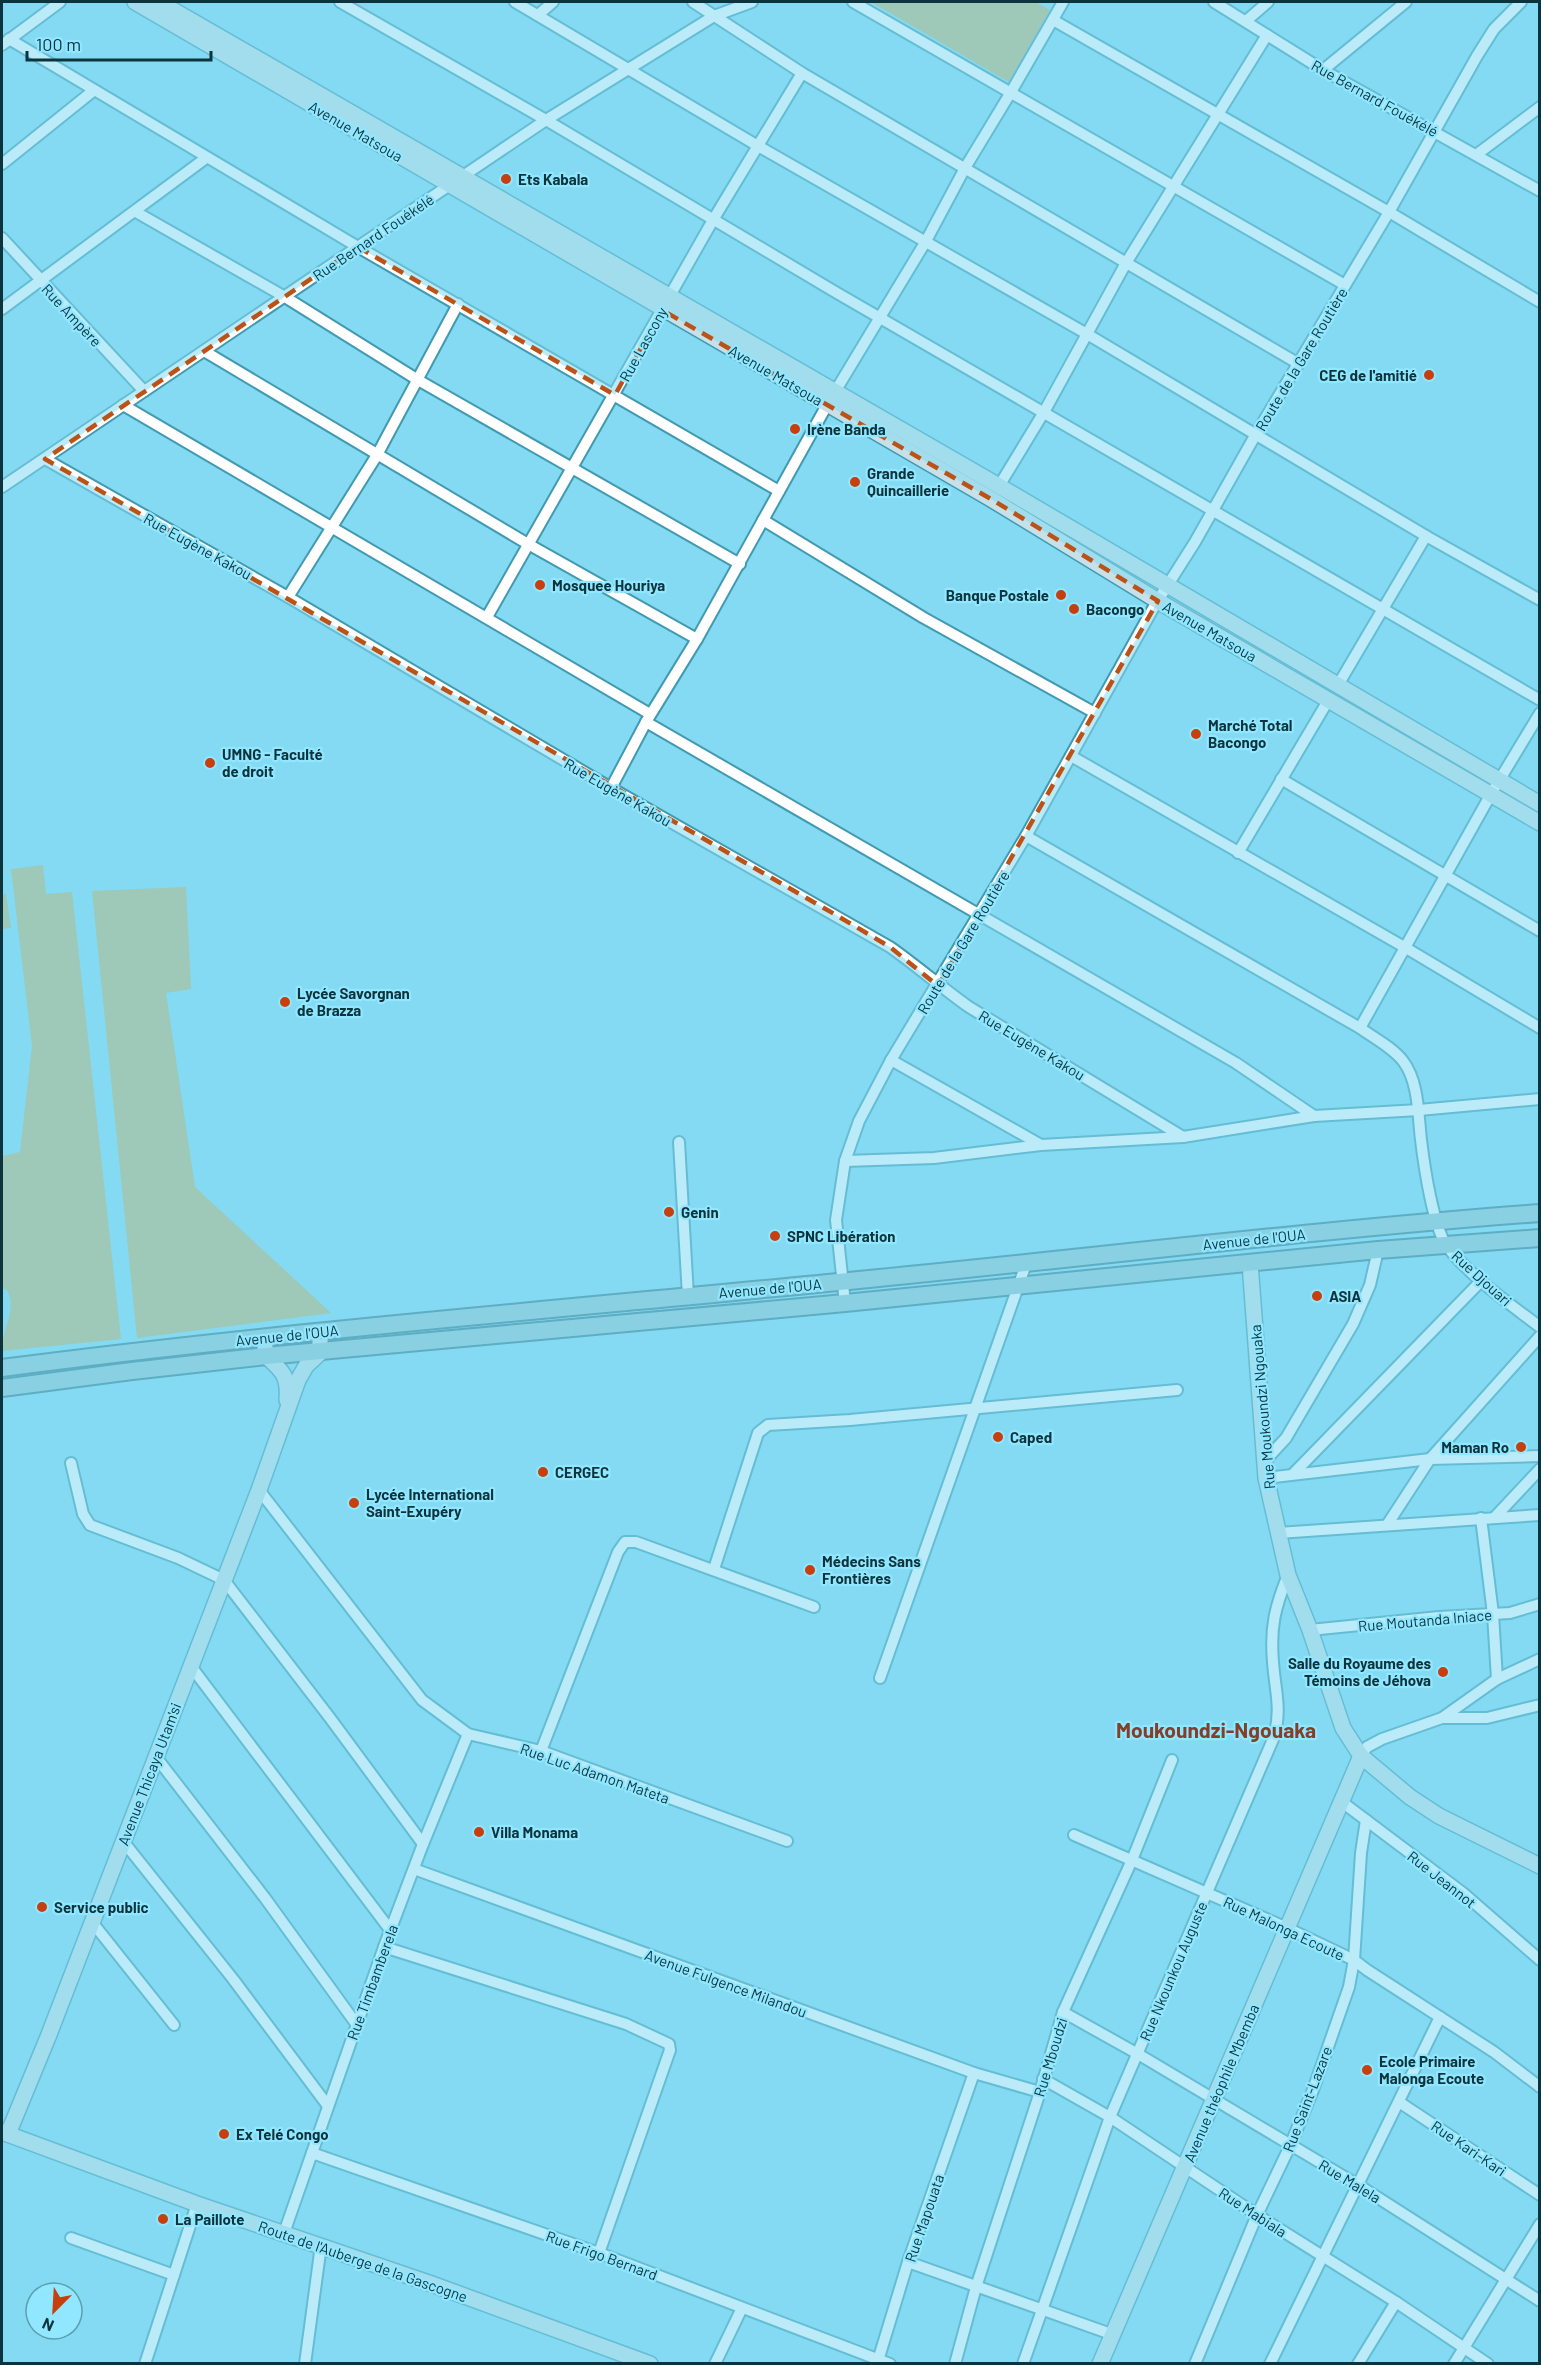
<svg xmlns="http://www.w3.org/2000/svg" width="1541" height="2365" font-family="Barlow,sans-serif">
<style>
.green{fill:#bfb170}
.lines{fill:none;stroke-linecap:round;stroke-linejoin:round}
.street-casing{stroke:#419ab0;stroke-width:14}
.secondary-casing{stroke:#419ab0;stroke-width:18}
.primary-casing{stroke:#327788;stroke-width:20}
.street{stroke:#fff;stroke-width:10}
.secondary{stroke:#c8e1e8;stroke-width:15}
.primary{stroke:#90c3d0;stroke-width:16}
.marked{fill:none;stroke:#bc5216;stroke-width:4.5;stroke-dasharray:12 8;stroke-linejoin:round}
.poi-dot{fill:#c63f0c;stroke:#90e7ff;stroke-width:2}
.labels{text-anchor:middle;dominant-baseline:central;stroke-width:4.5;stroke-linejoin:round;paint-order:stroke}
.street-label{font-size:15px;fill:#0d343d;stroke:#90e7ff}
.poi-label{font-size:15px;font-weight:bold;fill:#0d343d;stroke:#90e7ff;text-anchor:start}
.district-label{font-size:21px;font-weight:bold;fill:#843f2b;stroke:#90e7ff}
</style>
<rect width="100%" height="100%" fill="#83daf2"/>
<g class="green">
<polygon points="871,2 1035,2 1050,10 1009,82"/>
<path d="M43 865 46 894 72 892 121 1339 2 1351C1 1329 18 1311 7 1290L2 1288V1156L20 1152 32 1046 11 869Z"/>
<polygon points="186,887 191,989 166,993 195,1187 331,1313 137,1338 92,891"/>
<polygon points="2,894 6,894 11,928 2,929"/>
</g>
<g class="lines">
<defs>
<g id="street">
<polyline points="340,2 546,120 837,293 1540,700"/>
<polyline points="515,2 758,146 1087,334 1426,536 1540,600"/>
<polyline points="693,2 802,73 1299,364"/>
<polyline points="853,2 1345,285"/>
<polyline points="1214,2 1323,70 1540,191"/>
<polyline points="538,15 553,2"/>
<polyline points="1053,20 1389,212 1540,302"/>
<polyline points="1246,21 1268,2"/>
<polyline points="9,39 358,247 779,491"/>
<polyline points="2,45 60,2"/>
<polyline points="1323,70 1406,2"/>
<polyline points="1476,155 1540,107"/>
<polyline points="2,164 93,91"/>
<polyline points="136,212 285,297 418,380 740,564"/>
<polyline points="2,238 144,391"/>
<polyline points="2,309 206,158"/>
<polyline points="204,351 528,544 697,639"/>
<polyline points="123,405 650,714"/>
<path d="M45 459 288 597 611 788 890 947C917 966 942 988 969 1007L1183 1137"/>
<polyline points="999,486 1044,412 1126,263 1267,35"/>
<polyline points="2,487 546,120 714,16 752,2"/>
<polyline points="763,520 924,618 1095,713"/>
<polyline points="288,597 377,455 458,304"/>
<polyline points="487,617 713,220 802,73"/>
<polyline points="1338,685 1426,536"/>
<polyline points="646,722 1236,1063 1314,1116"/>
<polyline points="1071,756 1406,948 1540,1028"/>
<polyline points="1281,779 1540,931"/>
<polyline points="611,788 646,722 697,639 827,405 926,241 965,168 1011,92 1063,2"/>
<path d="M1026 836 1360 1028C1374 1038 1392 1047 1403 1061 1419 1082 1418 1115 1421 1140 1424 1165 1433 1227 1447 1246 1469 1276 1510 1304 1540 1327"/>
<polyline points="1238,853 1329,699"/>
<polyline points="1360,1028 1491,794 1540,713"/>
<polyline points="891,1060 1041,1145"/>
<polyline points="679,1142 688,1296"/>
<polyline points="845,1161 934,1158 1041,1145 1183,1137 1314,1116 1419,1110 1540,1099"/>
<polyline points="845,1303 836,1220 845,1161 859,1121 891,1060 1026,836 1155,605 1195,542 1256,434 1389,212 1477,56 1494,29 1521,2"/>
<polyline points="1264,1462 1286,1438 1353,1324 1370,1285 1378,1250"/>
<polyline points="71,1463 83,1514 90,1525 178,1558 224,1580 330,1718 423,1844"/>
<polyline points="1294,1473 1481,1281"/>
<polyline points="1266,1478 1430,1459 1540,1456"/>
<polyline points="259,1490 422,1700 468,1734 541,1751 787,1841"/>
<polyline points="1495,1517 1540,1469"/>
<polyline points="1481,1518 1493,1614 1497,1679"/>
<polyline points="1387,1525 1430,1459 1540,1336"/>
<polyline points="1278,1533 1540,1515"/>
<polyline points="714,1569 758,1433 768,1425 850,1420 1177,1390"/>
<polyline points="1310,1630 1439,1617 1510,1613 1540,1604"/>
<polyline points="190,1665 391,1931"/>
<polyline points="880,1678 1026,1264"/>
<polyline points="1442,1718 1487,1718 1540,1705"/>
<polyline points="541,1751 618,1552 625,1542 636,1542 814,1607"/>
<polyline points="1361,1756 1367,1747 1382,1739 1442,1718 1497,1679 1540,1659"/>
<polyline points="156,1757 265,1898 357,2025"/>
<polyline points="1342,1802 1463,1893 1540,1960"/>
<polyline points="1074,1835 1287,1928 1354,1960 1367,1970 1494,2052 1540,2087"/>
<polyline points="123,1841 233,1979 328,2106"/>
<polyline points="414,1869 974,2073 1040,2092"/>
<polyline points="92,1922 174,2025"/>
<polyline points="384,1947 626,2024 669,2044 670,2050 599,2253"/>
<polyline points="1063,2012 1138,2054 1358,2185 1540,2301"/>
<polyline points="1043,2079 1110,2117 1257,2215 1396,2302 1488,2364"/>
<polyline points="1399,2102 1540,2195"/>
<polyline points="312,2153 599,2253 890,2364"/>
<polyline points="284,2233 384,1947 423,1844 468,1734"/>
<polyline points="71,2238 174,2275"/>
<polyline points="908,2262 1111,2334"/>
<polyline points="145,2364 197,2204"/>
<polyline points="305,2364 321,2245"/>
<polyline points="715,2364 742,2308"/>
<polyline points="877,2364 908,2262 974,2073"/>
<polyline points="955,2364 976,2287 1040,2092 1063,2012 1132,1860 1172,1760"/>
<path d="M1023 2364 1110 2117 1274 1737C1282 1708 1275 1691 1273 1662 1270 1627 1275 1607 1288 1575"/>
<polyline points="1195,2364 1257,2215 1290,2146 1313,2090 1349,1987 1354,1960 1361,1853 1366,1820"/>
<polyline points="1270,2364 1440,2017"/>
<polyline points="1358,2364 1396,2302"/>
<polyline points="1454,2364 1540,2224"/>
</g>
<g id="secondary">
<polyline points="135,2 991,499 1158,601 1540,823"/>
<polyline points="159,2 999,486 1540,804"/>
<polyline points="1250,1263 1266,1478 1288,1575 1310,1630 1343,1728 1361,1756 1410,1797 1439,1816 1540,1866"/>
<path d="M264 1338 266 1356C283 1371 289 1377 287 1400"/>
<polyline points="2,2132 197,2204 429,2283 650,2364"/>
<polyline points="8,2134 48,2037 259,1490 298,1380 306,1366 320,1353 320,1332"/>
<polyline points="1100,2364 1361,1756"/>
</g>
<g id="primary">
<path d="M2 1368C287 1331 573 1308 859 1280 1086 1258 1312 1230 1540 1213"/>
<polyline points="2,1388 132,1371 266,1356 845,1303 1378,1250 1540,1238"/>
</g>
</defs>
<use href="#street" class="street-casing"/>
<use href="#secondary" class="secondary-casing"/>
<use href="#primary" class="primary-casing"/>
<use href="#street" class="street"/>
<use href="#secondary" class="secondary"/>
<use href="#primary" class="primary"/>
</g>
<path d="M0 0H1541V2365H0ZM358 247 615 395 662 310 991 499 1158 601 938 986 890 947 836 915 45 459Z" fill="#83daf2" fill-opacity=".55" fill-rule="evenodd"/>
<path class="marked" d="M358 247 615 395 662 310 991 499 1158 601 938 986 890 947 836 915 45 459Z"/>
<g class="poi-dot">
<circle cx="506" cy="179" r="6"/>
<circle cx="1429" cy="375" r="6"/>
<circle cx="795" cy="429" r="6"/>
<circle cx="855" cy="482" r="6"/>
<circle cx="540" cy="585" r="6"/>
<circle cx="1061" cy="595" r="6"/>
<circle cx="1074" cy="609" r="6"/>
<circle cx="1196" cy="734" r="6"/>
<circle cx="210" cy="763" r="6"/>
<circle cx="285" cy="1002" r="6"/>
<circle cx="669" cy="1212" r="6"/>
<circle cx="775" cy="1236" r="6"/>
<circle cx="1317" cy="1296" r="6"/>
<circle cx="998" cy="1437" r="6"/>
<circle cx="1521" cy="1447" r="6"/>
<circle cx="543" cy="1472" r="6"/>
<circle cx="354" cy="1503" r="6"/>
<circle cx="810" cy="1570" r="6"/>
<circle cx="1443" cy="1672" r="6"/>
<circle cx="479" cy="1832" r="6"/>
<circle cx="42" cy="1907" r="6"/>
<circle cx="1367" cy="2070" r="6"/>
<circle cx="224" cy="2134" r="6"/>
<circle cx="163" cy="2219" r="6"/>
</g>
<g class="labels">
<g class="street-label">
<text transform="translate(1375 98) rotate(29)">Rue Bernard Fouékélé</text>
<text transform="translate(356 131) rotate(30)">Avenue Matsoua</text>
<text transform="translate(373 237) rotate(-34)">Rue Bernard Fouékélé</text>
<text transform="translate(72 315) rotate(47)">Rue Ampère</text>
<text transform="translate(643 344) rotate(-61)">Rue Lascony</text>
<text transform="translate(1301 359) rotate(-59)">Route de la Gare Routière</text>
<text transform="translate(776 375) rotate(30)">Avenue Matsoua</text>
<text transform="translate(198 546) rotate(29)">Rue Eugène Kakou</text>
<text transform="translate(1210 631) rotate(30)">Avenue Matsoua</text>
<text transform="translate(618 792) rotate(30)">Rue Eugène Kakou</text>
<text transform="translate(963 942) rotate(-59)">Route de la Gare Routière</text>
<text transform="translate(1032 1045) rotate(31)">Rue Eugène Kakou</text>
<text transform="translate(1254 1239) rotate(-6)">Avenue de l'OUA</text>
<text transform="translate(1482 1278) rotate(42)">Rue Djouari</text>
<text transform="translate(770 1288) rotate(-5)">Avenue de l'OUA</text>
<text transform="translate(287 1335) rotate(-6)">Avenue de l'OUA</text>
<text transform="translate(1262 1407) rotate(-95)">Rue Moukoundzi Ngouaka</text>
<text transform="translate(1425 1620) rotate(-5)">Rue Moutanda Iniace</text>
<text transform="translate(595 1773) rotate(19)">Rue Luc Adamon Mateta</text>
<text transform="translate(149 1774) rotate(-69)">Avenue Thicaya Utam'si</text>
<text transform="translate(1442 1879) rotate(38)">Rue Jeannot</text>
<text transform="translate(1284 1928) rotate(25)">Rue Malonga Ecoute</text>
<text transform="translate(1173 1971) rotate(-67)">Rue Nkounkou Auguste</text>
<text transform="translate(372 1982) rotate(-70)">Rue Timbamberela</text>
<text transform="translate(726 1983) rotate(20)">Avenue Fulgence Milandou</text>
<text transform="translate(1050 2057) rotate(-73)">Rue Mboudzi</text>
<text transform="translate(1221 2083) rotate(-67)">Avenue théophile Mbemba</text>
<text transform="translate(1307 2099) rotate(-69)">Rue Saint-Lazare</text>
<text transform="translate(1469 2148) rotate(34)">Rue Kari-Kari</text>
<text transform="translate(1350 2181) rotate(31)">Rue Malela</text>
<text transform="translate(1253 2212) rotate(33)">Rue Mabiala</text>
<text transform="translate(924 2218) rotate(-71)">Rue Mapouata</text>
<text transform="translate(602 2255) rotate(20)">Rue Frigo Bernard</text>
<text transform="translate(363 2261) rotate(19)">Route de l'Auberge de la Gascogne</text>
</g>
<g class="poi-label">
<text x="518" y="179">Ets Kabala</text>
<text x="1417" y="375" text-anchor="end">CEG de l'amitié</text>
<text x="807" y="429">Irène Banda</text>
<text x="867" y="473">Grande<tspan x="867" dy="17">Quincaillerie</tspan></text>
<text x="552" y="585">Mosquee Houriya</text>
<text x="1049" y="595" text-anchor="end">Banque Postale</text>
<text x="1086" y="609">Bacongo</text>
<text x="1208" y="725">Marché Total<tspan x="1208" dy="17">Bacongo</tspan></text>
<text x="222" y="754">UMNG - Faculté<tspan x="222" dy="17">de droit</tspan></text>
<text x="297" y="993">Lycée Savorgnan<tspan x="297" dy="17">de Brazza</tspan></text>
<text x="681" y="1212">Genin</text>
<text x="787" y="1236">SPNC Libération</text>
<text x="1329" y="1296">ASIA</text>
<text x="1010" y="1437">Caped</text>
<text x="1509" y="1447" text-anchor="end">Maman Ro</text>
<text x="555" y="1472">CERGEC</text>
<text x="366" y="1494">Lycée International<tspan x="366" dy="17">Saint-Exupéry</tspan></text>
<text x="822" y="1561">Médecins Sans<tspan x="822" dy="17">Frontières</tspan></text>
<text x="1431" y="1663" text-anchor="end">Salle du Royaume des<tspan x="1431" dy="17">Témoins de Jéhova</tspan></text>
<text x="491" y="1832">Villa Monama</text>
<text x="54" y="1907">Service public</text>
<text x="1379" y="2061">Ecole Primaire<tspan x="1379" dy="17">Malonga Ecoute</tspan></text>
<text x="236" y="2134">Ex Telé Congo</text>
<text x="175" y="2219">La Paillote</text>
</g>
<g class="district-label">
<text x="1216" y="1729">Moukoundzi-Ngouaka</text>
</g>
</g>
<rect width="1541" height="2365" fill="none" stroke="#0d343d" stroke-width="6"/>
<g transform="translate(54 2311) rotate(204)"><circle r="28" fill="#90e7ff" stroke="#5c9fb1" stroke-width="1.5"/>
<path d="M0-4.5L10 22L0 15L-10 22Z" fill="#c63f0c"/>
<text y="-9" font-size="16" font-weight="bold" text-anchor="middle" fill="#0d343d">N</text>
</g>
<path d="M27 51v9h184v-9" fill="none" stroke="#0d343d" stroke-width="3"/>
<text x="36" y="51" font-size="18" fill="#0d343d" stroke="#90e7ff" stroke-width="4.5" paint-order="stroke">100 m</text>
</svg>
